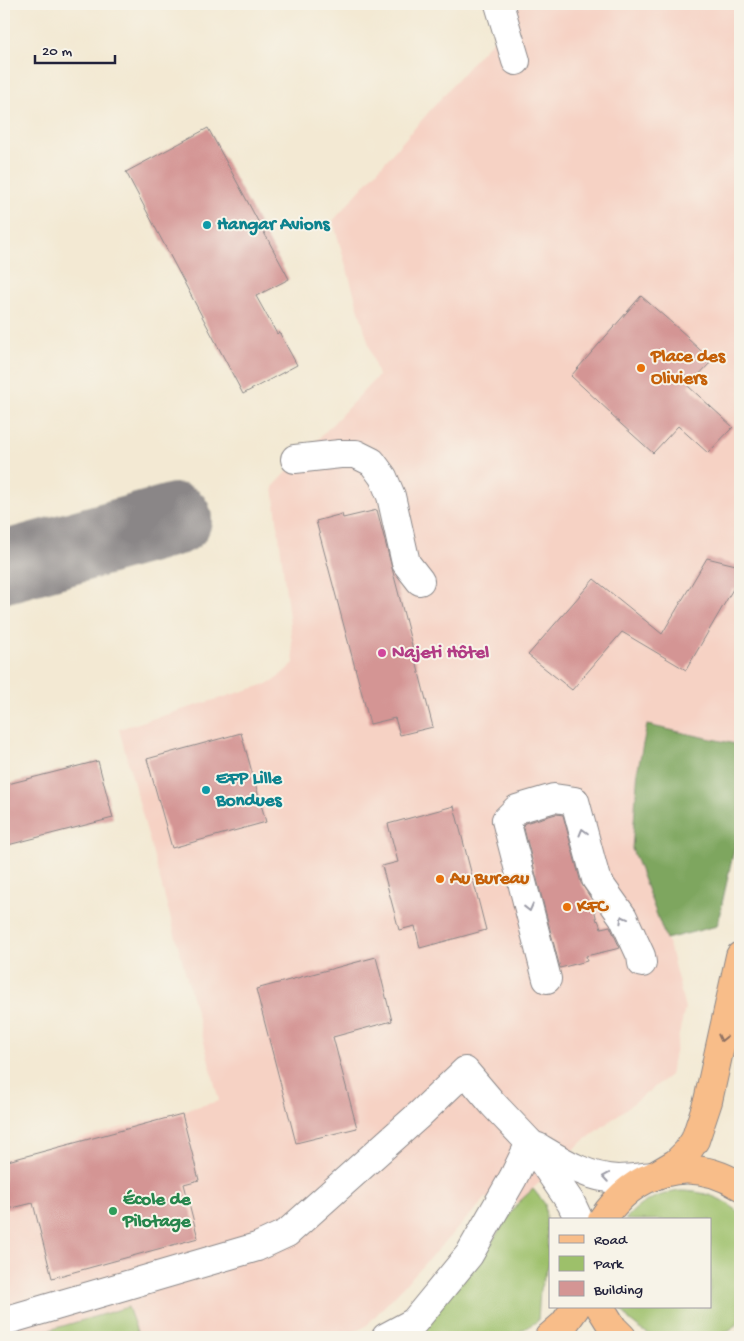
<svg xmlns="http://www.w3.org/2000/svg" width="744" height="1341" font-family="'Gochi Hand',sans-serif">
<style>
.built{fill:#f6d2c4}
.green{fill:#9dc06a;stroke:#607152}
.forest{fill:#7ea65e;stroke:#50644c}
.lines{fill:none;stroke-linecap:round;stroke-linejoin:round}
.taxiway{stroke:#8a8687;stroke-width:72}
.building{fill:#d49594}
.minor-casing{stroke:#8a8687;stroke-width:30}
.major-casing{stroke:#8a8687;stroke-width:30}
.highway-casing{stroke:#8a8687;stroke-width:30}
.minor{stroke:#fff;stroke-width:28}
.major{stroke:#f8bd89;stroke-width:28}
.highway{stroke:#f8bd89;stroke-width:28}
.oneway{stroke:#9c9ca7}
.oneway2{stroke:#8d7062}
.culture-dot{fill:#0f9aa8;stroke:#f7f3e8;stroke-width:2}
.food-dot{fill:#e8710a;stroke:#f7f3e8;stroke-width:2}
.hotel-dot{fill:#d1479c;stroke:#f7f3e8;stroke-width:2}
.leisure-dot{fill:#2e9e5b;stroke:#f7f3e8;stroke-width:2}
.labels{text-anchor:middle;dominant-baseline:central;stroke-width:4;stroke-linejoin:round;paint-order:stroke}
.culture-label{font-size:19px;font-weight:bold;fill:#0d838f;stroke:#f7f3e8;text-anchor:start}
.food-label{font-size:19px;font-weight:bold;fill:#c56008;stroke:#f7f3e8;text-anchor:start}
.hotel-label{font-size:19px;font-weight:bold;fill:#b23c85;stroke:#f7f3e8;text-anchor:start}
.leisure-label{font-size:19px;font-weight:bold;fill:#27864d;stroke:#f7f3e8;text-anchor:start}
</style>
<rect width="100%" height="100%" fill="#f7f3e8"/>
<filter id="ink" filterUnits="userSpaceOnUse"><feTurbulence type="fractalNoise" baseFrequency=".02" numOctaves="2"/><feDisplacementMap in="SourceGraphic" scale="10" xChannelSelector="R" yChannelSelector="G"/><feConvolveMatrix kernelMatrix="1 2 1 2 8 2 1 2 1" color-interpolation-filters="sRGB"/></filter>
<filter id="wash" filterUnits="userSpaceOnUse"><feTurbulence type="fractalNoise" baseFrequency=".0096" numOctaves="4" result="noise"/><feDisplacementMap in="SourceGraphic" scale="20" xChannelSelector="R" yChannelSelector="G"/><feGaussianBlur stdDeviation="1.12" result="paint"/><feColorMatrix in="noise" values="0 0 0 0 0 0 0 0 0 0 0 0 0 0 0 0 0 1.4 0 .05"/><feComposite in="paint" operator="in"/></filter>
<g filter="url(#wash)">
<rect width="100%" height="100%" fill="#f3e9d3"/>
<polygon class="built" points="513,4 740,4 740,745 647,725 638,768 632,849 670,948 685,1008 670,1075 576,1147 518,1203 486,1198 366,1326 345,1337 4,1337 4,1159 219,1101 200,1026 119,729 273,682 294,663 291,634 273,487 378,376 333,221 478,56 497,36"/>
<g class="green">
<polygon points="533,1189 545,1204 549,1264 540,1289 538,1321 510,1337 405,1337 482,1256 518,1203"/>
<path d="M680 1191C702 1191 724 1197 740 1214V1321L731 1329 715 1337H654L639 1328 629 1320 620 1307H710V1220H625C639 1202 658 1194 680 1191Z"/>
<polygon points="128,1307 139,1337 25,1337"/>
</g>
<polygon class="forest" points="647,725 740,745 740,823 717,926 666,939 632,849 638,768"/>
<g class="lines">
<polyline class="taxiway" points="4,567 176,519"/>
</g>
<g id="blocks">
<g class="building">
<polygon points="208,128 289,279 256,296 277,334 279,332 297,365 243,394 126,172"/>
<polygon points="641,296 688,337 687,338 712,361 688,386 733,427 708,453 678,426 653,453 611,415 612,414 571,376"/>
<polygon points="377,510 433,727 400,735 395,718 370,724 316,521 342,514 343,518"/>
<polygon points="707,558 740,566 740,591 733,589 686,670 622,632 572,690 528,655 594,579 662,634"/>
<polygon points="241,733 266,822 172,848 147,759"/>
<polygon points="98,761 113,818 4,846 4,785"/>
<polygon points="454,806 486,930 420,948 415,926 399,930 382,866 398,862 388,824"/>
<polygon points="556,814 563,815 581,883 592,900 597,921 598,920 601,928 610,926 620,948 586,956 587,961 560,968 523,825 525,823"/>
<polygon points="376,957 392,1021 333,1037 357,1128 296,1143 256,989"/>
<polygon points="182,1114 199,1180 184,1184 198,1238 52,1278 33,1203 4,1210 4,1162"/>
</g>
</g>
</g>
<g filter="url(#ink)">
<use href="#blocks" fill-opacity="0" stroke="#8a8687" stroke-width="1"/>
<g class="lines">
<defs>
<g id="minor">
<polyline points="499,4 516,61"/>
<polyline points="295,459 340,454 356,454 372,462 383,477 391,496 406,563 420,581"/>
<polyline points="547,979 506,820 517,809 554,798 575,801 596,879 623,917 641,956 642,963"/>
<path d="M538 1147C563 1162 588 1178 618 1179 630 1179 642 1177 654 1176"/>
<polyline points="4,1321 257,1247 287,1233 419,1115 465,1071 493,1104 530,1143 571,1203 579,1220"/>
<polyline points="386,1337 414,1322 469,1255 513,1178 530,1143"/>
</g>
<g id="major">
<polyline points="654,1176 676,1163 687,1152 695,1140 708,1101 740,956"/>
<path d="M602 1220C634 1171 689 1154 740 1186"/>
<polyline points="600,1307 613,1328 622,1337"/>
</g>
<polyline id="highway" points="549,1337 564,1324 576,1307"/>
</defs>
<use href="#minor" class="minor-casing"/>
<use href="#major" class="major-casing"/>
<use href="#highway" class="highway-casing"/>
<use href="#minor" class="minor"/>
<use href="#major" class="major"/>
<use href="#highway" class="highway"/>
</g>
<defs><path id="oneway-chevron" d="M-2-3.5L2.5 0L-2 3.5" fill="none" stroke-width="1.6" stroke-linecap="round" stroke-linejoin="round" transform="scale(1.25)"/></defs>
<g class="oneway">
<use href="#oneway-chevron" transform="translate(583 832) rotate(-105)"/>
<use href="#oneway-chevron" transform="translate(529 908) rotate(76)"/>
<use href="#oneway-chevron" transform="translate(623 919) rotate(-119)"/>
<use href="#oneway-chevron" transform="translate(606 1177) rotate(-171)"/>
</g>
<use class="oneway2" href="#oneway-chevron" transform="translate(722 1038) rotate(103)"/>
</g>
<g class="culture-dot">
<circle cx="207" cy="225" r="5"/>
<circle cx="206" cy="790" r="5"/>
</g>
<g class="food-dot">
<circle cx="641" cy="368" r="5"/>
<circle cx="440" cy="879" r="5"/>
<circle cx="567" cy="907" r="5"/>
</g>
<circle class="hotel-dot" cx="382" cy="653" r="5"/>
<circle class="leisure-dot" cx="113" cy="1211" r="5"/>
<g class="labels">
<g class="culture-label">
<text x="217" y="225">Hangar Avions</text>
<text x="216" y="779">EFP Lille<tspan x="216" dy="22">Bondues</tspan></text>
</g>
<g class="food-label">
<text x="651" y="357">Place des<tspan x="651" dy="22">Oliviers</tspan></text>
<text x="450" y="879">Au Bureau</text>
<text x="577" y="907">KFC</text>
</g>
<g class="hotel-label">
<text x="392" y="653">Najeti Hôtel</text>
</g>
<g class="leisure-label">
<text x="123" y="1200">École de<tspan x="123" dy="22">Pilotage</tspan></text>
</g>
</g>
<rect width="744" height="1341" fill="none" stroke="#f7f3e8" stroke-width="20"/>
<rect x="549" y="1218" width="162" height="90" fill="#f7f3e8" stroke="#a29fa3"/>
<rect x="559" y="1235" width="25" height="8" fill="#f8bd89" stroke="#a29fa3"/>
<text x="594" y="1244" font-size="15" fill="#22223b">Road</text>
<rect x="559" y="1256" width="25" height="15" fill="#9dc06a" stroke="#a29fa3"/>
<text x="594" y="1268" font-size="15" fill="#22223b">Park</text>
<rect x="559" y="1281" width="25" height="15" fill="#d49594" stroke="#a29fa3"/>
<text x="594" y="1294" font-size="15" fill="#22223b">Building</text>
<path d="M35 55v8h80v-8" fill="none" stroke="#22223b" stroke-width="2.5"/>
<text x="42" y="55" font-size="15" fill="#22223b" stroke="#f7f3e8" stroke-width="4" paint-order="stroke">20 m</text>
</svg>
